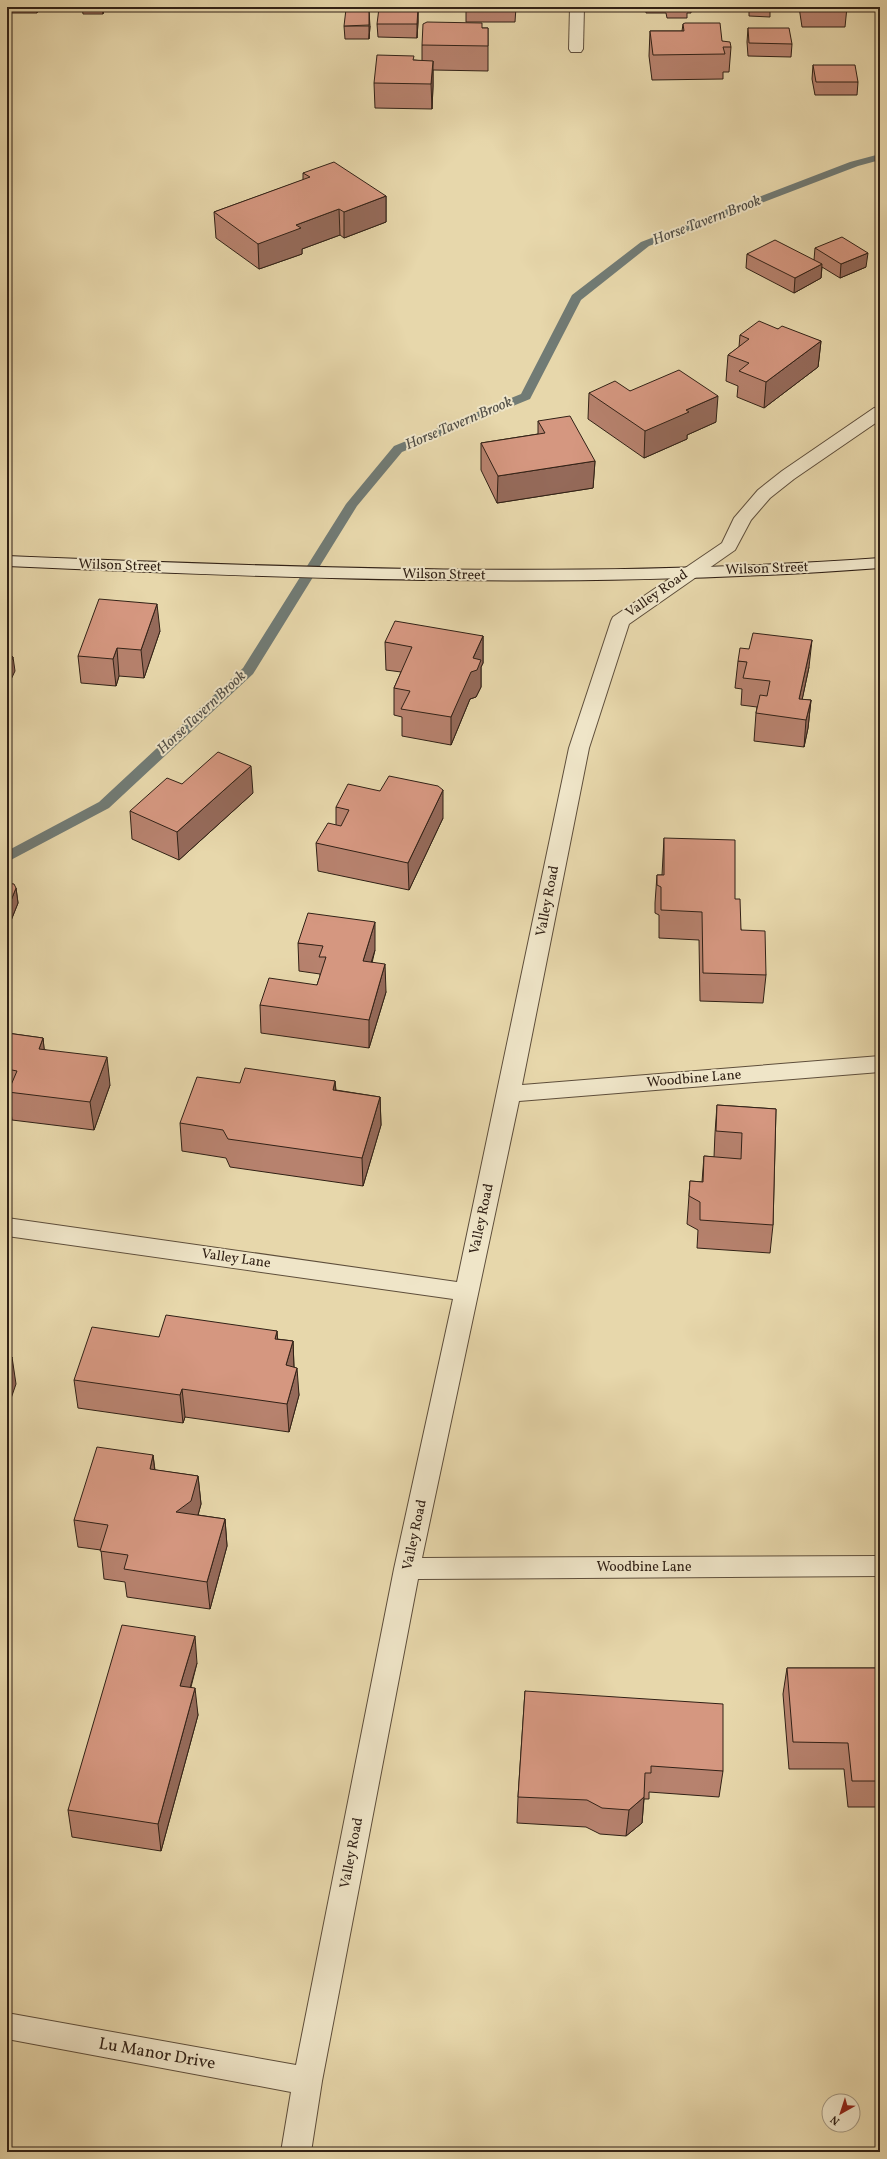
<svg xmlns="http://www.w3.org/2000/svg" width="887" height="2159" font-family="Vollkorn,serif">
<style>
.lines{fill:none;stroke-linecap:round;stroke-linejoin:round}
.stream{fill:#717b75;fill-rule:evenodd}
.street-casing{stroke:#5e4e3b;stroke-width:2}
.secondary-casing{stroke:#312116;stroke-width:2}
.street{fill:#efe5c8;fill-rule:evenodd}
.secondary{fill:#efe5c8;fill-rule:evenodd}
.wall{fill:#b7826e;stroke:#312116}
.shaded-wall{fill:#956a5a;stroke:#312116}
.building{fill:#d59780;stroke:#312116}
.labels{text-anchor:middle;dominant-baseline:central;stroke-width:4;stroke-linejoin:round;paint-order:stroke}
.street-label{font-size:14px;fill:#312116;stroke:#efe5c8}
.water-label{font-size:15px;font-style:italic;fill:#514e46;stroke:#efe5c8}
.near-street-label{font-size:17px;fill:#312116;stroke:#efe5c8}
</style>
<rect width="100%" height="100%" fill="#e7d7ab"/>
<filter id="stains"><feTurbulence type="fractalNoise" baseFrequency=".005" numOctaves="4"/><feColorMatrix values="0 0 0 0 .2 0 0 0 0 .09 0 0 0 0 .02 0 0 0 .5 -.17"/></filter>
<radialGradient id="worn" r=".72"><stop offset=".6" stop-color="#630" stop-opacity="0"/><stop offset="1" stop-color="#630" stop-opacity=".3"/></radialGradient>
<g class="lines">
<polygon class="stream" points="880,154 880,160 858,166 649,246 581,300 530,399 402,452 357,506 253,674 109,808 7,862 7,851 99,802 243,668 346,504 394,446 521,394 572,295 641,242 850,162"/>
<defs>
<g id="street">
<polygon points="570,7 584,7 583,49 581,52 571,52 569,49"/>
<polygon points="880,407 880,420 794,479 770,498 751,520 735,550 629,624 589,748 522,1085 880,1056 880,1072 519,1101 422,1558 880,1556 880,1576 418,1579 322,2081 311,2152 281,2152 291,2092 7,2039 7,2013 296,2065 394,1569 453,1299 7,1236 7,1218 457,1282 569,748 611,621 613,617 722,543 734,518 758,490 782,471 874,408"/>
</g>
<path id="secondary" d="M7 556C298 568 589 579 880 558V568C589 590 298 579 7 566Z"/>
</defs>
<use href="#street" class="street-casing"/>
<use href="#secondary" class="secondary-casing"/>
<use href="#street" class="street"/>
<use href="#secondary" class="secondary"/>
</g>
<g class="wall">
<polygon points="7,7 39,7 37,13 7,13"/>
<polygon points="82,7 105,7 103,14 83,14"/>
<polygon points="315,7 342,7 341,11 315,10"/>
<polygon points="390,7 434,7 434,8"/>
<polygon points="466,7 516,7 515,22 466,22"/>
<polygon points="646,7 691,7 691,13 687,13 687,18 667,18 666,13 646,13"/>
<polygon points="716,7 770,7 770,17 749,16 749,9 716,8"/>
<polygon points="799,7 847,7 845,27 802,27"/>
<polygon points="418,8 418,22 417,38 378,37 377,24"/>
<polygon points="683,24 722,41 731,47 729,72 723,72 723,79 652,80 649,56 650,31 682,31"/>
<polygon points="344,26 370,26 369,39 345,39"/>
<polygon points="482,28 488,28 488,71 433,70 433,86 432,109 375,108 374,83 414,60 422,61 422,45"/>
<polygon points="748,28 792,44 791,57 748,56 747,42"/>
<polygon points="813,65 858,82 857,95 815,95 812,79"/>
<polygon points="303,173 386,196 386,222 344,238 340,235 302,249 302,254 259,269 216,238 214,212 303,180"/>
<polygon points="815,248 866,267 840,278 822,267 821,278 794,293 746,268 747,254 814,260"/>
<polygon points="778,329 821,341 818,367 764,408 737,397 738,386 726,381 728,355 739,347 740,335"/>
<polygon points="630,391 716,422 687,435 687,439 644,458 588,419 589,393"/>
<polygon points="538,421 595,461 593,488 497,503 481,470 481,443 538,434"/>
<polygon points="160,631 144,678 119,676 116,686 81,683 78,656"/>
<polygon points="483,636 483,663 481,667 481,687 476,697 470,699 451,745 402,736 402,717 394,715 394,688 401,672 386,670 385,642"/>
<polygon points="738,661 809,667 802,700 811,700 808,728 804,747 754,741 756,713 757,707 741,705 742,689 735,688"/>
<polygon points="253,793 179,860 132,839 130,811"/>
<polygon points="336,807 443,818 409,890 318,871 316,843 336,825"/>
<polygon points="664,838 735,899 741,930 766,975 763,1003 700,1001 699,940 659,938 659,915 655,913 655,903 657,875 662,875"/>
<polygon points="7,883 16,888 18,903 10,923 7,922"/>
<polygon points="298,943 375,950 372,963 386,992 369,1048 261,1033 260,1005 317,985 320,976 320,974 299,971"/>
<polygon points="7,1033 43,1038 44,1049 110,1085 94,1130 12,1120 9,1097 7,1097"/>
<polygon points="335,1081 336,1090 380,1097 381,1125 363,1186 230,1167 226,1158 182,1151 180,1123 240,1083"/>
<polygon points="717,1105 776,1109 773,1225 770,1253 697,1248 698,1230 687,1224 690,1181 702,1182 704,1156 714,1157 715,1133"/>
<polygon points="277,1331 277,1339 293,1341 294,1367 299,1395 289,1432 185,1417 183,1423 78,1408 74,1380 159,1337"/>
<polygon points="153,1455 155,1470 198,1476 201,1504 198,1515 225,1519 227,1546 210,1609 127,1597 125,1582 104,1579 101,1550 78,1547 74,1520"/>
<polygon points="197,1663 191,1687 198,1715 161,1851 72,1837 68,1810"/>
<polygon points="787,1668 880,1668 880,1807 848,1807 844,1769 789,1769 783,1694"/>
<polygon points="525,1691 723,1771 719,1797 649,1792 649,1799 644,1799 642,1823 626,1836 600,1834 586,1827 517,1823 518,1797"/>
</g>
<g class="shaded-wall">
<polygon points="37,7 39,7 37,13"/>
<polygon points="102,7 105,7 103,14"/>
<polygon points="418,8 418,22 417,38 417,24"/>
<polygon points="369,12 370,26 369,39"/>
<polygon points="433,61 433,86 432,109 431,84"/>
<polygon points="386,196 386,222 344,238 344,212"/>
<polygon points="339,209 340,235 302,249 302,254 259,269 258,244 296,225"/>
<polygon points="868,253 866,267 840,278 841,264"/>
<polygon points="822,264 821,278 794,293 795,278"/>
<polygon points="821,341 818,367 764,408 766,382"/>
<polygon points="718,396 716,422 687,435 687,439 644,458 645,431 686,410"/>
<polygon points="595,461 593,488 497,503 498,476"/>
<polygon points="157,604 160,631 144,678 141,650"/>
<polygon points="483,636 483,663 481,667 481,687 476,697 470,699 451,745 451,717 473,658"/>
<polygon points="812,640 809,667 798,719 799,699"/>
<polygon points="117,648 119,676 116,686 113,659"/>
<polygon points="13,657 15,671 7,688 7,670"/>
<polygon points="811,700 808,728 804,747 806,720"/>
<polygon points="251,766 253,793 179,860 177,832"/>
<polygon points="443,790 443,818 409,890 408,863"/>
<polygon points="16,888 18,903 10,923 8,908"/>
<polygon points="375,922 375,950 363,989 363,961"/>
<polygon points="385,964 386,992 369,1048 369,1020"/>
<polygon points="43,1038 46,1066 39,1049"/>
<polygon points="107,1057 110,1085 94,1130 90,1102"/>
<polygon points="335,1081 336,1109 333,1090"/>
<polygon points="380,1097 381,1125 363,1186 362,1158"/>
<polygon points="277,1331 279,1358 275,1339"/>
<polygon points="293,1341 294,1369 286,1365"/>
<polygon points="12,1357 16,1384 7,1410 7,1370"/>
<polygon points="297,1368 299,1395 289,1432 287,1404"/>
<polygon points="182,1389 185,1417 183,1423 180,1395"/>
<polygon points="153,1455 156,1482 150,1469"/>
<polygon points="198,1476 201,1504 194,1529 176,1512"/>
<polygon points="225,1519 227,1546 210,1609 207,1582"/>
<polygon points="195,1636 197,1663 183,1713 180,1686"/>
<polygon points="195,1688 198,1715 161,1851 158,1824"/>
<polygon points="644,1797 642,1823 626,1836 629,1810"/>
</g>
<g class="building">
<polygon points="379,8 418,8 417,24 377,24"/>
<polygon points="346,9 366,10 369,12 369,25 344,26"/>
<polygon points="427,22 482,23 482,28 488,28 488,46 422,45 423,24"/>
<polygon points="685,23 720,23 722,41 730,42 731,47 723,47 725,54 653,55 650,31 684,31 683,24"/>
<polygon points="748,28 789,28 792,44 749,43"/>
<polygon points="377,55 414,56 413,60 433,61 431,84 374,83"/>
<polygon points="813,65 855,65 858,82 816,82"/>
<polygon points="334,162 386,196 344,212 339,209 296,225 301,228 258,244 214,212 310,177 303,173"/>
<polygon points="842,237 868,253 841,264 815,248"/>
<polygon points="775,240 822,264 795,278 747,254"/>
<polygon points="759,321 778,329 782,326 821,341 766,382 739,371 749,363 728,355 749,339 740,335"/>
<polygon points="679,370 718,396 686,410 689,412 645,431 589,393 615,381 630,391"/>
<polygon points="570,416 595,461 498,476 481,443 545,433 538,421"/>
<polygon points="99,599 157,604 141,650 117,648 113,659 78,656"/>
<polygon points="395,621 483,636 473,658 481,660 477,670 471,672 451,717 401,709 410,691 394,688 412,647 385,642"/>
<polygon points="753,633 812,640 799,699 811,700 806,720 756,713 760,695 767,696 770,681 743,678 747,662 738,661 740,648 749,649"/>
<polygon points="7,652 13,657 7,670"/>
<polygon points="218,752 251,766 177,832 130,811 167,778 182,784"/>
<polygon points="389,776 438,786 443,790 408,863 316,843 328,823 341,826 349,810 336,807 348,784 380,791"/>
<polygon points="664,838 735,840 735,899 740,899 741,930 765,931 766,975 703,973 702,912 661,910 661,887 657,885 657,875 664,875"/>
<polygon points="7,883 14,884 16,888 8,908 7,908"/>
<polygon points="308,913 375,922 363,961 385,964 369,1020 260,1005 269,978 317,985 326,957 319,957 323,946 298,943"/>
<polygon points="7,1033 43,1038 39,1049 107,1057 90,1102 8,1092 17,1071 7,1069"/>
<polygon points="245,1068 335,1081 333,1090 380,1097 362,1158 228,1139 223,1130 180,1123 197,1077 240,1083"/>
<polygon points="717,1105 776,1109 773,1225 700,1220 700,1202 689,1196 690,1181 703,1182 704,1156 741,1159 742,1133 716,1131"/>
<polygon points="166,1315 277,1331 275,1339 293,1341 286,1365 297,1368 287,1404 182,1389 180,1395 74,1380 92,1327 159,1337"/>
<polygon points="7,1356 12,1357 7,1370"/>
<polygon points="97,1447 153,1455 150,1469 198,1476 191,1501 176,1512 225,1519 207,1582 124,1569 128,1555 100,1551 108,1525 74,1520"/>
<polygon points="122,1625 195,1636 180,1686 195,1688 158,1824 68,1810"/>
<polygon points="787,1668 880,1668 880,1781 852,1781 848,1743 793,1742"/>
<polygon points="525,1691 723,1704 723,1771 651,1766 651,1773 645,1773 644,1797 629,1810 602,1808 587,1800 518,1797"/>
</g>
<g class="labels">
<g class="street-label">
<text transform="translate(120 566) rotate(2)">Wilson Street</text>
<text transform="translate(767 569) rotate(-2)">Wilson Street</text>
<text transform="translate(444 575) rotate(1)">Wilson Street</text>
<text transform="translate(657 594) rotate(-35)">Valley Road</text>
<text transform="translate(548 901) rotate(-79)">Valley Road</text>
<text transform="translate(694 1079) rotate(-5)">Woodbine Lane</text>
<text transform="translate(482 1219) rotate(-78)">Valley Road</text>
<text transform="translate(236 1259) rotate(8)">Valley Lane</text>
<text transform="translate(415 1535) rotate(-78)">Valley Road</text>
<text x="644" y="1567">Woodbine Lane</text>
<text transform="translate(352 1853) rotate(-79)">Valley Road</text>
</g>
<g class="water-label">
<text transform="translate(707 221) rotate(-21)">Horse Tavern Brook</text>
<text transform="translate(459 424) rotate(-23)">Horse Tavern Brook</text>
<text transform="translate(202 713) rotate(-43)">Horse Tavern Brook</text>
</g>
<g class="near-street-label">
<text transform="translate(157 2054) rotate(10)">Lu Manor Drive</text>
</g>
</g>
<rect width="887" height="2159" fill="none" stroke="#e7d7ab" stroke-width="24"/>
<rect x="8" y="8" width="871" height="2143" fill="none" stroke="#312116" stroke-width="2"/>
<rect x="12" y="12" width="863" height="2135" fill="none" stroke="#312116"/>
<g transform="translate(841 2113) rotate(219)"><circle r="19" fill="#efe5c8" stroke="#a39781"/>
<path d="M0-3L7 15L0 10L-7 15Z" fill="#8f2418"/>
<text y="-6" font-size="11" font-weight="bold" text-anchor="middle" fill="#312116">N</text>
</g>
<rect width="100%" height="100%" filter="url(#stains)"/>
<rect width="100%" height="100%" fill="url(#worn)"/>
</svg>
